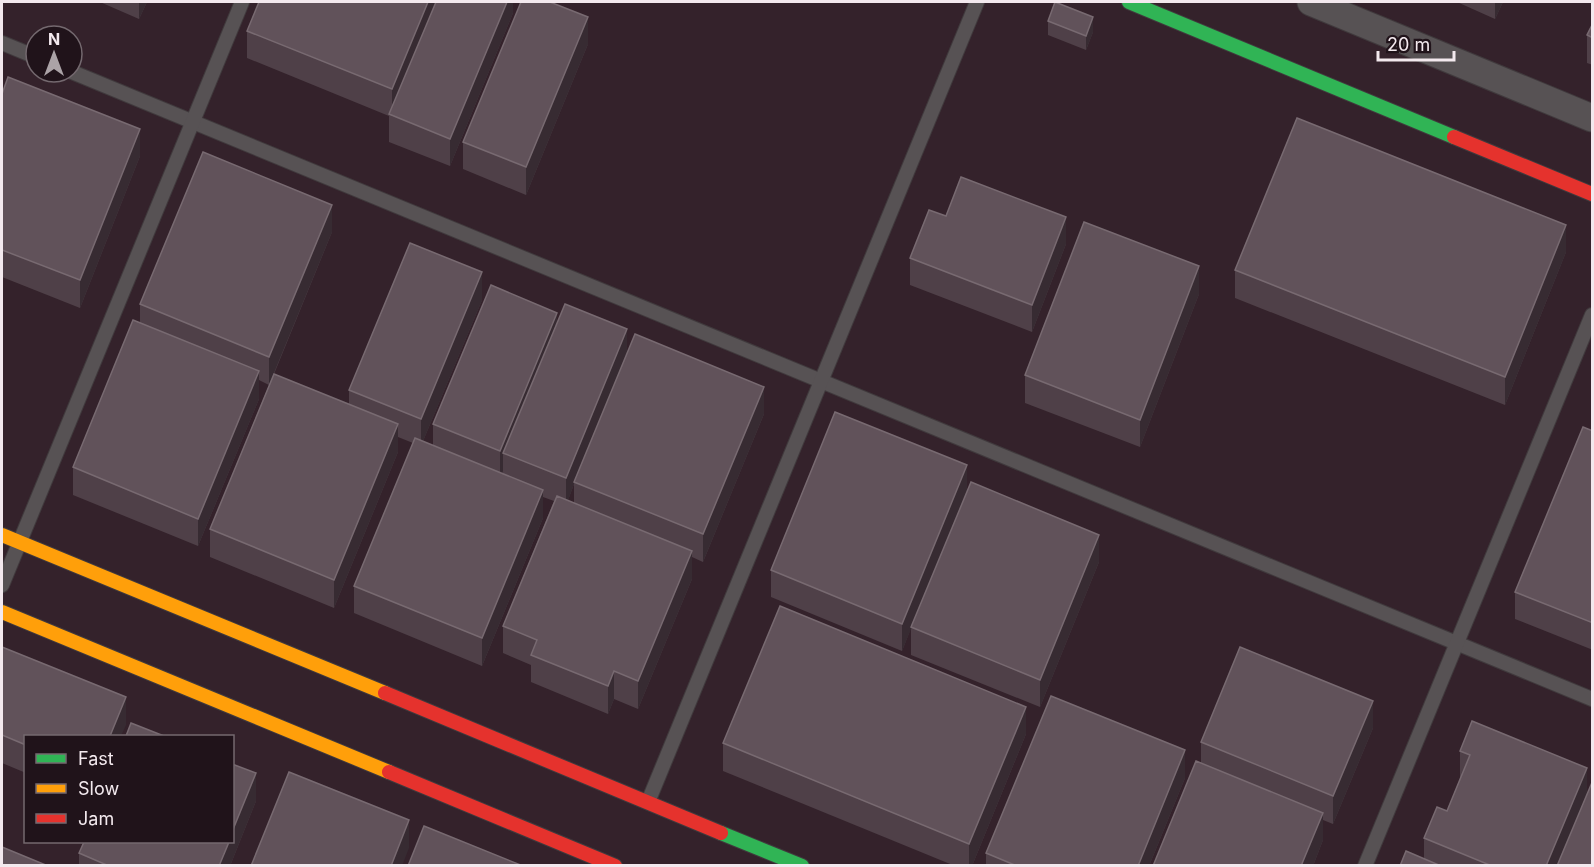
<svg xmlns="http://www.w3.org/2000/svg" width="1594" height="867" font-family="Inter,sans-serif">
<style>
.built{fill:#34222b;fill-rule:evenodd}
.lines{fill:none;stroke-linecap:round;stroke-linejoin:round}
.lane-casing{stroke:#403a3d;stroke-width:16}
.street-casing{stroke:#403a3d;stroke-width:29}
.fast-casing{stroke:#403a3d;stroke-width:16}
.slow-casing{stroke:#403a3d;stroke-width:16}
.jam-casing{stroke:#403a3d;stroke-width:16}
.lane{stroke:#575254;stroke-width:14}
.street{stroke:#575254;stroke-width:27}
.fast{stroke:#30b455;stroke-width:14}
.slow{stroke:#ff9f0a;stroke-width:14}
.jam{stroke:#e5322d;stroke-width:14}
.wall{fill:#4f4048;fill-rule:evenodd}
.shaded-wall{fill:#372b32}
.building{fill:#61525a;stroke:#786a71;stroke-width:1.5}
</style>
<rect width="100%" height="100%" fill="#262023"/>
<path class="built" d="M2 2H1592V865H2ZM36 36H72V72H36ZM26 736H232V842H26Z"/>
<g class="lines">
<defs>
<g id="lane">
<polyline points="2,43 36,57"/>
<polyline points="72,72 1592,699"/>
<polyline points="2,585 242,2"/>
<polyline points="648,802 977,2"/>
<polyline points="1365,866 1592,315"/>
</g>
<polyline id="street" points="1311,2 1592,118"/>
<g id="fast">
<polyline points="1129,2 1454,137"/>
<polyline points="721,833 802,866"/>
</g>
<g id="slow">
<polyline points="2,535 385,693"/>
<polyline points="2,612 389,772"/>
</g>
<g id="jam">
<polyline points="1454,137 1592,194"/>
<polyline points="385,693 721,833"/>
<polyline points="389,772 615,866"/>
</g>
</defs>
<use href="#lane" class="lane-casing"/>
<use href="#street" class="street-casing"/>
<use href="#fast" class="fast-casing"/>
<use href="#slow" class="slow-casing"/>
<use href="#jam" class="jam-casing"/>
<use href="#lane" class="lane"/>
<use href="#street" class="street"/>
<use href="#fast" class="fast"/>
<use href="#slow" class="slow"/>
<use href="#jam" class="jam"/>
</g>
<g class="wall">
<polygon points="100,2 147,2 139,19"/>
<polygon points="435,2 435,4 513,2 513,13 450,166 389,142 389,116 247,58 247,31"/>
<polygon points="1457,2 1503,2 1495,19"/>
<polygon points="1048,21 1093,32 1086,50 1048,35"/>
<polygon points="1593,23 1593,65 1587,63 1587,35"/>
<polygon points="588,44 526,195 463,169 463,142"/>
<polygon points="2,94 140,156 80,308 2,277"/>
<polygon points="946,216 1066,244 1032,332 910,285 910,258"/>
<path d="M332 232 274 374 349 405V390L482 300 423 441 433 446V424L557 322 627 354 764 414 703 562 692 557V579L638 709 614 699 608 714 531 682V665L503 653V626L554 501 543 497V518L482 666 354 613V586L413 443 398 437V452L334 608 210 557V529L269 385 259 380V399L198 546 73 495V467L140 323V304ZM574 484V503L568 500Z"/>
<polygon points="1566,252 1505,405 1235,298 1235,270"/>
<polygon points="1199,294 1140,447 1025,403 1025,375"/>
<polygon points="1593,408 1593,650 1515,619 1515,592 1591,431 1591,412"/>
<polygon points="967,492 1099,562 1040,707 911,655 911,628 902,651 771,597 771,570"/>
<polygon points="2,647 126,725 26,736 26,773 2,763"/>
<polygon points="1373,728 1333,824 1323,820 1323,840 1313,866 1153,866 1201,763 1201,742"/>
<polygon points="1026,734 972,866 955,866 723,771 723,743"/>
<polygon points="1460,751 1587,794 1593,866 1400,866 1424,859 1424,838 1447,811 1460,779"/>
<polygon points="1185,778 1149,866 986,866 986,853"/>
<polygon points="256,801 230,866 79,866 79,853"/>
</g>
<g class="shaded-wall">
<polygon points="139,2 147,2 139,19"/>
<polygon points="428,2 435,2 435,11 392,117 392,89"/>
<polygon points="507,2 513,2 513,13 450,166 450,139"/>
<polygon points="1495,2 1503,2 1495,19"/>
<polygon points="588,17 588,44 526,195 526,167"/>
<polygon points="1093,17 1093,32 1086,50 1086,36"/>
<polygon points="140,129 140,156 80,308 80,280"/>
<polygon points="332,205 332,232 269,385 269,357"/>
<polygon points="1066,217 1066,244 1032,332 1032,305"/>
<polygon points="1566,225 1566,252 1505,405 1505,377"/>
<polygon points="1199,266 1199,294 1140,447 1140,420"/>
<polygon points="482,272 482,300 421,446 421,419"/>
<polygon points="557,313 557,340 503,453 503,471 500,479 500,451"/>
<polygon points="627,329 627,357 574,482 574,484 566,506 566,478"/>
<polygon points="259,371 259,399 198,546 198,519"/>
<polygon points="764,387 764,414 703,562 703,534"/>
<polygon points="398,424 398,452 334,608 334,580"/>
<polygon points="967,465 967,493 902,651 902,624"/>
<polygon points="543,490 543,518 482,666 482,638"/>
<polygon points="1099,535 1099,562 1040,707 1040,680"/>
<polygon points="692,551 692,579 638,709 638,681"/>
<polygon points="614,671 614,699 608,714 608,686"/>
<polygon points="126,697 126,725 121,736 110,736"/>
<polygon points="1373,701 1373,728 1333,824 1333,796"/>
<polygon points="1026,707 1026,734 972,866 969,866 969,844"/>
<polygon points="1185,750 1185,778 1149,866 1138,866"/>
<polygon points="1587,768 1587,796 1558,866 1546,866"/>
<polygon points="256,773 256,801 230,866 219,866 229,842 232,842 232,832"/>
<polygon points="1323,813 1323,840 1313,866 1301,866"/>
<polygon points="409,820 409,848 402,866 391,866"/>
</g>
<g class="building">
<polygon points="259,2 428,2 392,89 247,31"/>
<polygon points="436,2 507,2 450,139 389,114"/>
<polygon points="521,2 550,2 588,17 526,167 463,142"/>
<polygon points="1055,2 1093,17 1086,36 1048,21"/>
<polygon points="1593,23 1593,38 1587,35"/>
<polygon points="8,77 140,129 80,280 2,250 2,94"/>
<polygon points="1297,118 1566,225 1505,377 1235,270"/>
<polygon points="203,152 332,205 269,357 140,304"/>
<polygon points="961,177 1066,217 1032,305 910,258 929,210 946,216"/>
<polygon points="1084,222 1199,266 1140,420 1025,375"/>
<polygon points="410,243 482,272 421,419 349,390"/>
<polygon points="491,285 557,313 500,451 433,424"/>
<polygon points="565,304 627,329 566,478 503,453"/>
<polygon points="133,320 259,371 198,519 73,467"/>
<polygon points="635,334 764,387 703,534 574,482"/>
<polygon points="274,374 398,424 334,580 210,529"/>
<polygon points="835,412 967,465 902,624 771,570"/>
<polygon points="1583,427 1593,431 1593,623 1515,592"/>
<polygon points="415,438 543,490 482,638 354,586"/>
<polygon points="971,482 1099,535 1040,680 911,627"/>
<polygon points="557,496 692,551 638,681 614,671 608,686 531,655 537,640 503,626"/>
<polygon points="780,606 1026,707 969,844 723,743"/>
<polygon points="2,647 126,697 110,736 26,736 26,745 2,735"/>
<polygon points="1240,647 1373,701 1333,796 1201,742"/>
<polygon points="1051,696 1185,750 1138,866 1017,866 986,853"/>
<polygon points="1472,721 1587,768 1546,866 1492,866 1424,838 1437,807 1447,811 1470,755 1460,751"/>
<polygon points="131,723 164,736 126,736"/>
<polygon points="1196,761 1323,813 1301,866 1153,866"/>
<polygon points="232,764 256,773 232,832"/>
<polygon points="289,772 409,820 391,866 251,866"/>
<polygon points="1593,780 1593,866 1557,866"/>
<polygon points="424,826 523,866 408,866"/>
<polygon points="84,842 229,842 219,866 109,866 79,853"/>
<polygon points="2,847 48,866 2,866"/>
<polygon points="1406,851 1441,866 1400,866"/>
</g>
<rect width="1594" height="867" fill="none" stroke="#f3e9ee" stroke-width="6"/>
<rect x="24" y="735" width="210" height="108" fill="#20131a" stroke="#74696f" stroke-width="1.5"/>
<rect x="36" y="754" width="30" height="9" fill="#30b455" stroke="#74696f" stroke-width="1.5"/>
<text x="78" y="765" font-size="18" fill="#f3e9ee">Fast</text>
<rect x="36" y="784" width="30" height="9" fill="#ff9f0a" stroke="#74696f" stroke-width="1.5"/>
<text x="78" y="795" font-size="18" fill="#f3e9ee">Slow</text>
<rect x="36" y="814" width="30" height="9" fill="#e5322d" stroke="#74696f" stroke-width="1.5"/>
<text x="78" y="825" font-size="18" fill="#f3e9ee">Jam</text>
<g transform="translate(54 54)"><circle r="28" fill="#20131a" stroke="#74696f" stroke-width="1.5"/>
<path d="M0-4.5L10 22L0 15L-10 22Z" fill="#aba3a7"/>
<text y="-9" font-size="16" font-weight="bold" text-anchor="middle" fill="#f3e9ee">N</text>
</g>
<path d="M1378 51v9h76v-9" fill="none" stroke="#f3e9ee" stroke-width="3"/>
<text x="1387" y="51" font-size="18" fill="#f3e9ee" stroke="#20131a" stroke-width="4.5" paint-order="stroke">20 m</text>
</svg>
